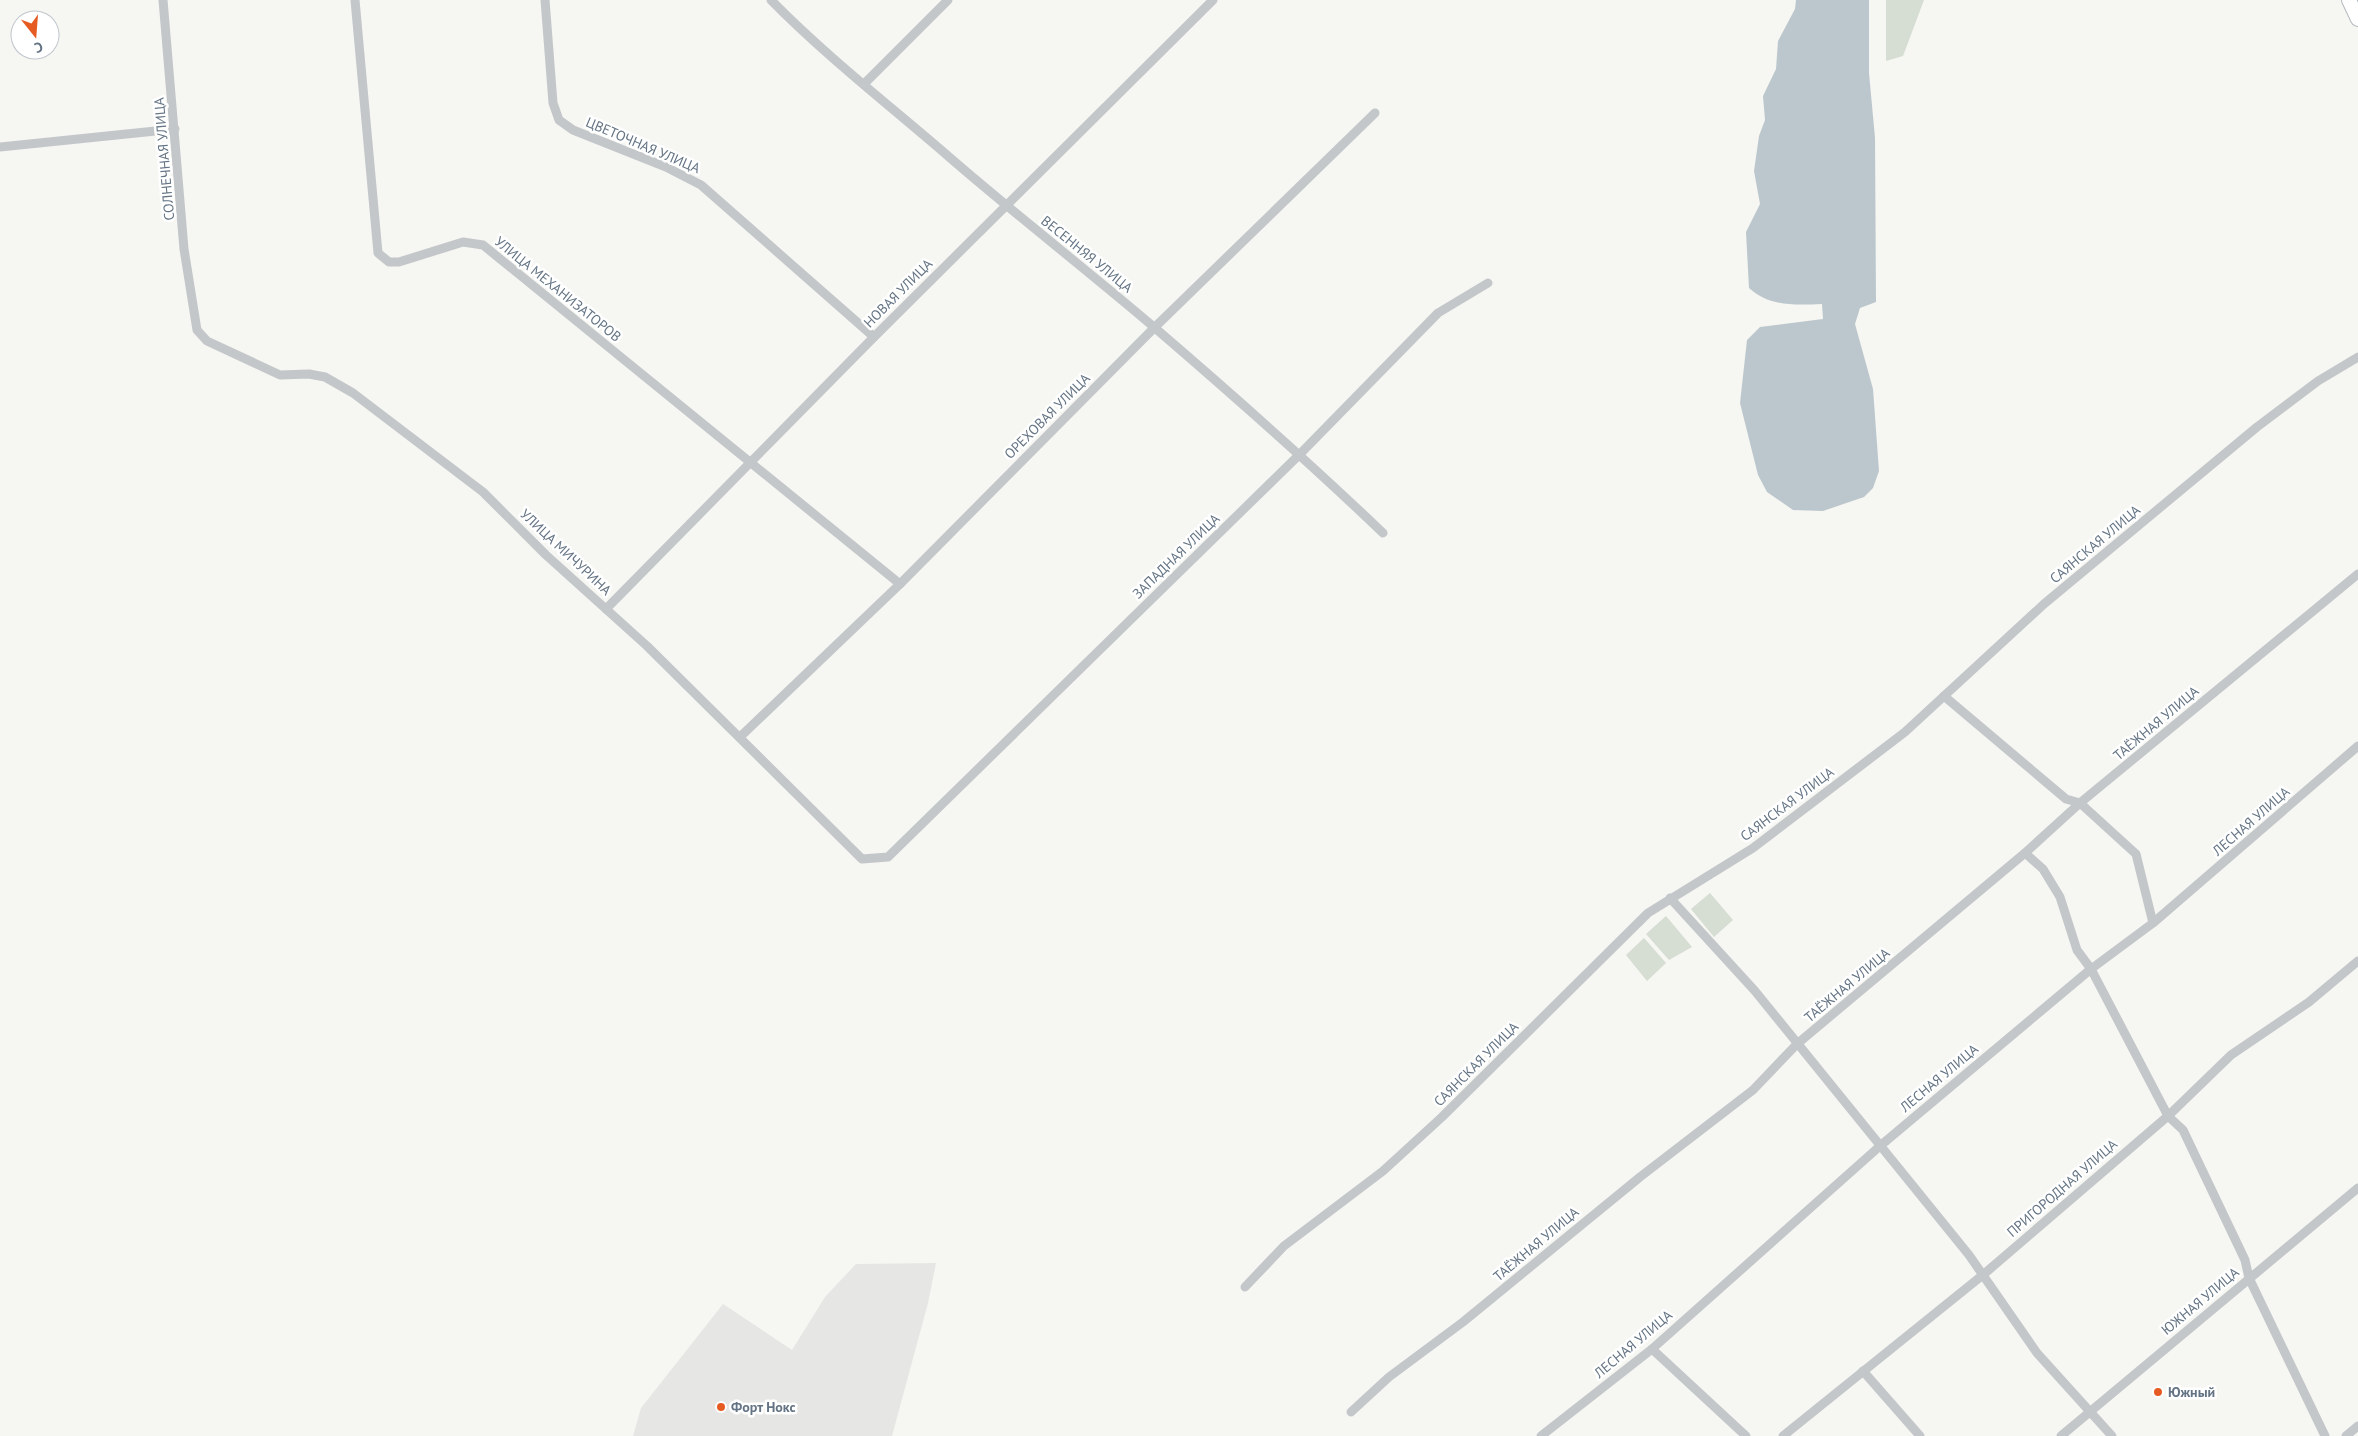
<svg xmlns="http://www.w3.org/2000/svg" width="2358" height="1436" font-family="'PT Sans',sans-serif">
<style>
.built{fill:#e6e7e5}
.green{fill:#d6ddd3}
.water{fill:#bcc7cd}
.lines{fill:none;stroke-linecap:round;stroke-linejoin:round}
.primary-casing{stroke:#b6babe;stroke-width:16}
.minor{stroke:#c3c7ca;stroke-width:9}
.primary{stroke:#fff;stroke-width:14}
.poi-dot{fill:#e65b22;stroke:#fff;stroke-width:2}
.labels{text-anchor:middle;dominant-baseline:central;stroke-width:5;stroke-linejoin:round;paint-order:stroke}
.street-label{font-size:14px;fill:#647484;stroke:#fff}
.poi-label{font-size:14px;font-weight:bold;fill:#647484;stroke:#fff;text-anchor:start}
</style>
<rect width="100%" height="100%" fill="#f6f6f2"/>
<polygon class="built" points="936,1263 928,1303 892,1436 633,1436 641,1408 723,1304 792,1350 825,1297 856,1264"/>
<g class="green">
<polygon points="1886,0 1924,0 1903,56 1886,61"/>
<polygon points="1710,893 1733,920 1714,937 1691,909"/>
<polygon points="1666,916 1692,947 1669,960 1646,934"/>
<polygon points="1644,938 1666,963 1647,981 1626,955"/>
</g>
<path class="water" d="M1796 0H1869V73L1875 138 1876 302 1860 308 1855 324 1873 389 1879 471 1873 488 1864 497 1823 511 1793 510 1767 492 1758 475 1740 403 1747 340 1760 327 1823 319 1822 304C1795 305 1770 307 1749 288L1746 232 1760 204 1754 171 1759 136 1765 120 1763 96 1776 69 1778 41 1795 9Z"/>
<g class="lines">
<defs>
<polyline id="primary" points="2349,0 2358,19"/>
</defs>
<use href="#primary" class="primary-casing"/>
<g class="minor">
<polyline points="163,0 184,249 197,330 207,341 280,375 309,374 325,377 353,393 483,492 546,555 647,646 862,859 888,857 1300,454 1438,313 1488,283"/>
<polyline points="355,0 378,253 389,262 399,262 463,242 483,245 900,584"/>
<polyline points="545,0 553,103 559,120 573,130 666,167 701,185 874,337"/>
<path d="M771 0C826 56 889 105 948 156 1016 215 1087 270 1155 328 1233 395 1309 462 1383 533"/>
<polyline points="864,84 948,0"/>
<polyline points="0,147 175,129"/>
<polyline points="606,609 874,337 1213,0"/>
<polyline points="1944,696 2066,799 2080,803 2136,854 2153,923"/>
<polyline points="740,737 900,584 1154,328 1375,113"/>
<polyline points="2025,853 2043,869 2060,897 2077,950 2091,969 2168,1116 2183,1130 2245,1260 2249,1278 2325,1436"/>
<polyline points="1670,898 1755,991 1969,1255 2037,1353 2112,1436"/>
<polyline points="1245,1287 1284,1246 1383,1171 1442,1117 1648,913 1753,848 1905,732 2044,604 2257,427 2318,381 2358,357"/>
<polyline points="1652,1349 1746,1436"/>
<polyline points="1863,1371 1920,1436"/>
<polyline points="1351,1412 1389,1377 1463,1322 1640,1177 1753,1090 1797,1044 2025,853 2080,803 2358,574"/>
<polyline points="1541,1436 1652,1349 1880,1146 2091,969 2153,923 2358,746"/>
<polyline points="1783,1436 1984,1274 2168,1116 2231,1055 2309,1002 2358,961"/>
<polyline points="2061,1436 2358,1188"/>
<polyline points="2346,1436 2358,1426"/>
</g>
<use href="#primary" class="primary"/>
</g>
<g class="poi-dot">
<circle cx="2158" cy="1392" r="5"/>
<circle cx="721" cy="1407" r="5"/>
</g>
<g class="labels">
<g class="street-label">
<text transform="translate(643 145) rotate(23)">ЦВЕТОЧНАЯ УЛИЦА</text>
<text transform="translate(164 159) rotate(-95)">СОЛНЕЧНАЯ УЛИЦА</text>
<text transform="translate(1087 254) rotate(39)">ВЕСЕННЯЯ УЛИЦА</text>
<text transform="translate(558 289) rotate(39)">УЛИЦА МЕХАНИЗАТОРОВ</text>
<text transform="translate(898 293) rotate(-45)">НОВАЯ УЛИЦА</text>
<text transform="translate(1047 416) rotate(-45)">ОРЕХОВАЯ УЛИЦА</text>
<text transform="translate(2095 544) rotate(-40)">САЯНСКАЯ УЛИЦА</text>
<text transform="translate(566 552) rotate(43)">УЛИЦА МИЧУРИНА</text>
<text transform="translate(1176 556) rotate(-44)">ЗАПАДНАЯ УЛИЦА</text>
<text transform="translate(2156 723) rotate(-40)">ТАЁЖНАЯ УЛИЦА</text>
<text transform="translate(1787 804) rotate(-37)">САЯНСКАЯ УЛИЦА</text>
<text transform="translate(2251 821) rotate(-41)">ЛЕСНАЯ УЛИЦА</text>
<text transform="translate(1847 985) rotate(-40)">ТАЁЖНАЯ УЛИЦА</text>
<text transform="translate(1476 1064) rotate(-45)">САЯНСКАЯ УЛИЦА</text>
<text transform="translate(1939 1078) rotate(-40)">ЛЕСНАЯ УЛИЦА</text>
<text transform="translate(2062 1188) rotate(-41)">ПРИГОРОДНАЯ УЛИЦА</text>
<text transform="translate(1536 1244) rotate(-40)">ТАЁЖНАЯ УЛИЦА</text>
<text transform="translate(2200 1301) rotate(-40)">ЮЖНАЯ УЛИЦА</text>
<text transform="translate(1633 1344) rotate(-40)">ЛЕСНАЯ УЛИЦА</text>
</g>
<g class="poi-label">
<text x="2168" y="1392">Южный</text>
<text x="731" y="1407">Форт Нокс</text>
</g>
</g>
<g transform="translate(35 35) rotate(163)"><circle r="24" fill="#ffffff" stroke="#c1c7ce"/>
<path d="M0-4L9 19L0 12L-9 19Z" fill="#e65b22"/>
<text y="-8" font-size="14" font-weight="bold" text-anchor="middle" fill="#647484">С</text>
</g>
</svg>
